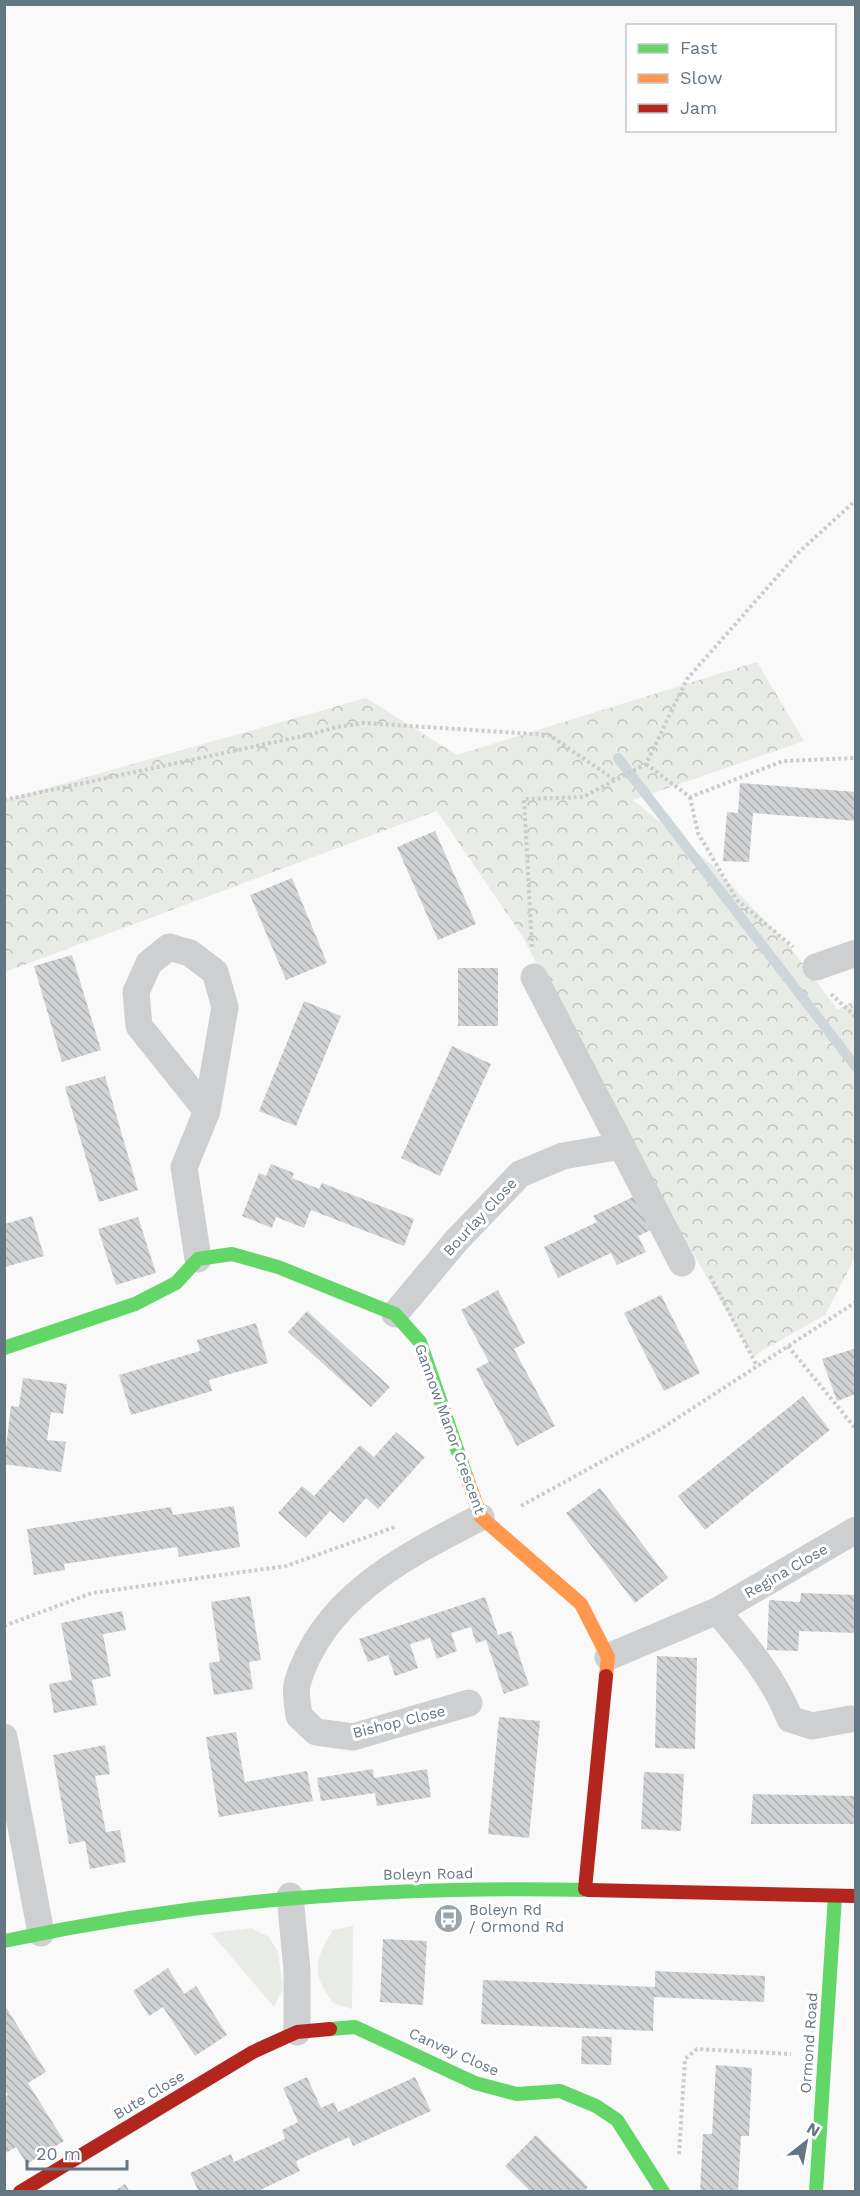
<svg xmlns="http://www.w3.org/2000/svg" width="860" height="2196" font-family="'Work Sans',sans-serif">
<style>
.green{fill:#e8ebe6}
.forest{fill:url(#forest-crowns)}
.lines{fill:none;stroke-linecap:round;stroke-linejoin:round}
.stream{stroke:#ced6d9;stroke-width:10}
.building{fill:url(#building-back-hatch)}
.path{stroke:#cbcccd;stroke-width:4;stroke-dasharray:3 3;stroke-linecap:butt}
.street{stroke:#cecfd0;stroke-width:27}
.fast{stroke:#63d668;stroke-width:14}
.slow{stroke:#ff974d;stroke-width:14}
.jam{stroke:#b3261e;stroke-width:14}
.labels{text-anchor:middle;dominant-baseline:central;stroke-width:6;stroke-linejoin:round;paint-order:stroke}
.street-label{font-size:15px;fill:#657683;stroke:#fff}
.poi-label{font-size:15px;fill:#657683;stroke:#fff;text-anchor:start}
</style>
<defs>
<pattern id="forest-crowns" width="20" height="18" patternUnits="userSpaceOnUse" patternTransform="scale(1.5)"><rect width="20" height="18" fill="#e8ebe6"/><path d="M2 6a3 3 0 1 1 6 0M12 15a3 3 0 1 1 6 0" fill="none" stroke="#c0c3c0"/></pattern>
<pattern id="building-back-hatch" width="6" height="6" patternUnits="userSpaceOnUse" patternTransform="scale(1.5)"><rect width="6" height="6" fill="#d0d2d3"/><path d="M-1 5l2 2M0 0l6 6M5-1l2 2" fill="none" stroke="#acafb1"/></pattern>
</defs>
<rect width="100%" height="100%" fill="#f9f9f9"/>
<g class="green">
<path d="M353 1926 352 2009 333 2003C311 1972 314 1961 333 1930Z"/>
<polygon points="251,1928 269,1937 278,1952 283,1989 274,2007 211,1933"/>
</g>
<polygon class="forest" points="757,662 804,741 633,800 712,865 790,947 838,1010 855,1000 855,1258 825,1315 753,1356 613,1116 523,937 437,811 5,972 5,800 366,698 457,755"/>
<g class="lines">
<polyline class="stream" points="618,758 856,1067"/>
</g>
<g class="building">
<polygon points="740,783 856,792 856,821 753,813 749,862 723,861 727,812 738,813"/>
<polygon points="435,831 476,924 438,940 397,847"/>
<polygon points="292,878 327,963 286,980 250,895"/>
<polygon points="72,955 101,1050 62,1062 34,966"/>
<rect x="458" y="968" width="40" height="58"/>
<polygon points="304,1001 341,1016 296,1126 259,1111"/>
<polygon points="452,1046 491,1064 440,1176 401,1158"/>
<polygon points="105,1076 138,1190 99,1202 65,1087"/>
<polygon points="271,1164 294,1173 292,1178 319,1189 322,1183 414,1219 404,1246 311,1210 304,1228 276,1217 272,1228 242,1216 259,1173 266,1176"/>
<polygon points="637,1195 653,1229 638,1236 646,1252 617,1265 611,1253 558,1278 544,1247 597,1222 593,1216"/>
<polygon points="32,1216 44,1256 5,1267 5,1224"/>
<polygon points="138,1217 156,1273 116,1285 98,1229"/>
<polygon points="498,1290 525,1343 514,1349 555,1426 517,1446 476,1369 489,1362 461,1310"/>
<polygon points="661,1295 700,1373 664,1391 624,1313"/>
<polygon points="307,1311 390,1387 371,1407 288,1332"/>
<polygon points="256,1323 268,1363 209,1380 212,1391 131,1415 119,1375 200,1351 197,1340"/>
<polygon points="856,1348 856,1394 837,1401 822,1359"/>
<polygon points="23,1378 67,1384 63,1414 51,1412 47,1440 66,1442 61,1472 4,1464 11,1406 19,1407"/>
<polygon points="803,1396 830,1430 705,1530 678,1496"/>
<polygon points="396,1432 425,1457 378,1509 366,1498 344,1523 330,1511 306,1538 278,1513 302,1486 314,1496 360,1445 374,1457"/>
<polygon points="600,1488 668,1578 635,1603 566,1513"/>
<polygon points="234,1506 240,1547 179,1557 177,1547 64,1564 65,1570 34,1575 27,1529 171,1507 173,1515"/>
<polygon points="801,1593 856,1595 856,1633 799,1631 798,1651 767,1650 769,1600 800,1602"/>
<polygon points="250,1596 261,1660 249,1662 253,1689 214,1695 209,1663 220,1661 211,1602"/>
<polygon points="485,1597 498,1635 511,1631 529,1685 504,1694 486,1640 476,1643 471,1627 451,1633 457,1651 437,1659 430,1638 410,1644 418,1668 395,1676 388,1655 368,1662 359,1639"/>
<polygon points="122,1611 126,1630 103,1634 111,1676 92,1680 97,1705 54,1713 49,1684 72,1680 61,1623"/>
<polygon points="657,1656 697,1658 695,1749 655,1748"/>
<polygon points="499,1717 540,1721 529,1838 488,1834"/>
<polygon points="236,1732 245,1782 307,1771 313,1801 219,1817 206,1737"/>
<polygon points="105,1745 110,1774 95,1776 106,1832 120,1830 126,1862 90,1869 85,1841 69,1844 53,1755"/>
<polygon points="373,1769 374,1778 427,1769 431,1797 377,1806 375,1793 321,1801 317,1778"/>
<polygon points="644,1772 684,1774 681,1831 641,1829"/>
<polygon points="753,1794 856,1796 856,1824 751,1824"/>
<polygon points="383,1939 427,1941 423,2005 380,2002"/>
<polygon points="168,1968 184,1994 196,1986 227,2035 195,2056 163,2007 149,2016 133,1991"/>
<polygon points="655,1971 765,1976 764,2002 654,1997 653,2031 481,2024 483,1980 655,1987"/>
<polygon points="4,2004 46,2072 28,2083 64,2141 27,2164 16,2147 4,2154 4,2098 8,2095 4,2089"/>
<polygon points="582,2036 612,2037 611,2065 581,2064"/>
<polygon points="716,2065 752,2068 749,2136 741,2136 738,2192 700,2192 703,2134 712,2134"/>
<polygon points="307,2077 321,2108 334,2102 338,2112 415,2077 431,2111 353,2146 349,2137 296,2161 300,2171 256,2192 199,2192 190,2173 231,2154 234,2162 285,2139 282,2130 298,2122 283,2088"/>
<polygon points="536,2135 588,2187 583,2192 531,2192 505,2166"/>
<polygon points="125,2184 130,2192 113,2192"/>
</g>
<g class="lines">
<g class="path">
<polyline points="646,764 690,797 783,761 856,758"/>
<polyline points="690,797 698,833 737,900 793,947"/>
<polyline points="4,800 308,735 337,727 364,723 549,735 615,780"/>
<polyline points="532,947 524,799 583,797 646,764 687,679 798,553 856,500"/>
<polyline points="831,994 856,1017"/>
<polyline points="710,1276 757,1366"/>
<polyline points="788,1346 856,1429"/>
<polyline points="521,1506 659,1430 856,1302"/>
<polyline points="4,1626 92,1593 286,1566 395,1527"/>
<polyline points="679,2154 685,2059 697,2049 791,2054"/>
</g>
<g class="street">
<polyline points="816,967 856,953"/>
<polyline points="534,977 682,1263"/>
<polyline points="198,1259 184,1167 207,1111 225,1007 215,972 190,953 169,947 149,963 136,992 139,1026 207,1111"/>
<polyline points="395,1314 456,1241 520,1174 563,1156 622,1146"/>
<path d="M717 1611C746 1645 774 1678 790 1719L812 1726 850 1719"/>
<polyline points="608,1657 717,1611 856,1530"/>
<path d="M469 1703 353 1737 316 1732 299 1716C298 1706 295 1693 297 1684 323 1596 406 1556 481 1517"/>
<polyline points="4,1737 41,1933"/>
<polyline points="290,1896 297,1970 297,2032"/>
</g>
<g class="fast">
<polyline points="4,1348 135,1304 176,1283 198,1259 232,1254 278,1267 395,1314 420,1342 467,1478"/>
<path d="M4 1941C203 1899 385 1886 588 1890"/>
<polyline points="330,2029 355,2027 475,2083 517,2094 560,2091 596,2106 617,2120 663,2192"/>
<polyline points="816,2192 835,1896"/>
</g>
<polyline class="slow" points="467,1478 481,1517 581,1604 608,1657 606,1676"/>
<g class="jam">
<polyline points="585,1889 606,1676"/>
<polyline points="588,1890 856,1896"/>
<polyline points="20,2192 253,2052 297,2032 330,2029"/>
</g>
</g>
<defs>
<symbol id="bus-disc" viewBox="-11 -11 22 22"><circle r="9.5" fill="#99a4ac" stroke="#fff"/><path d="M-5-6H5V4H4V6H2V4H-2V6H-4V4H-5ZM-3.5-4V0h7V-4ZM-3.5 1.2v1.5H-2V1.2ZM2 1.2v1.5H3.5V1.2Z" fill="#fff"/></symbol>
</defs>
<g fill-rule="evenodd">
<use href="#bus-disc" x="432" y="1902" width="33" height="33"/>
</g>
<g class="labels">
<g class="street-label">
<text transform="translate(480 1217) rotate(-47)">Bourlay Close</text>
<text transform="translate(450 1429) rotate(70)">Gannow Manor Crescent</text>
<text transform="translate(786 1571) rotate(-30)">Regina Close</text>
<text transform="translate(399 1722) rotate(-14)">Bishop Close</text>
<text transform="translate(428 1874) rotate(-1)">Boleyn Road</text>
<text transform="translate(809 2043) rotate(-86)">Ormond Road</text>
<text transform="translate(454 2052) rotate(24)">Canvey Close</text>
<text transform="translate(149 2095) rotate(-31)">Bute Close</text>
</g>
<g class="poi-label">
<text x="469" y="1910">Boleyn Rd<tspan x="469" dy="17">/ Ormond Rd</tspan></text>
</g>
</g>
<rect width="860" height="2196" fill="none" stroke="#657683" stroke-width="12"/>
<rect x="626" y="24" width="210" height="108" fill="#ffffff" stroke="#c1c8cd" stroke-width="1.5"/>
<rect x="638" y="44" width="30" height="9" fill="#63d668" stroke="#c1c8cd" stroke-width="1.5"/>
<text x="680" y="54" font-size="18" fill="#657683">Fast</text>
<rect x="638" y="74" width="30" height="9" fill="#ff974d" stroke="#c1c8cd" stroke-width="1.5"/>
<text x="680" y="84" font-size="18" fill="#657683">Slow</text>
<rect x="638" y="104" width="30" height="9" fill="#b3261e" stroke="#c1c8cd" stroke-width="1.5"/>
<text x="680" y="114" font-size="18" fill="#657683">Jam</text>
<g transform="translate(806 2142) rotate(31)" stroke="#ffffff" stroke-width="4.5" paint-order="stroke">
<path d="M0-4.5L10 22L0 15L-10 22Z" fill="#657683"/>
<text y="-9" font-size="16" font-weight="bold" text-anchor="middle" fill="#657683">N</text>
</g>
<path d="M27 2160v9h100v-9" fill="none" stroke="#657683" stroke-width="3"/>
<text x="36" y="2160" font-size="18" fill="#657683" stroke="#ffffff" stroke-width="4.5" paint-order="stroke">20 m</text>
</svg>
